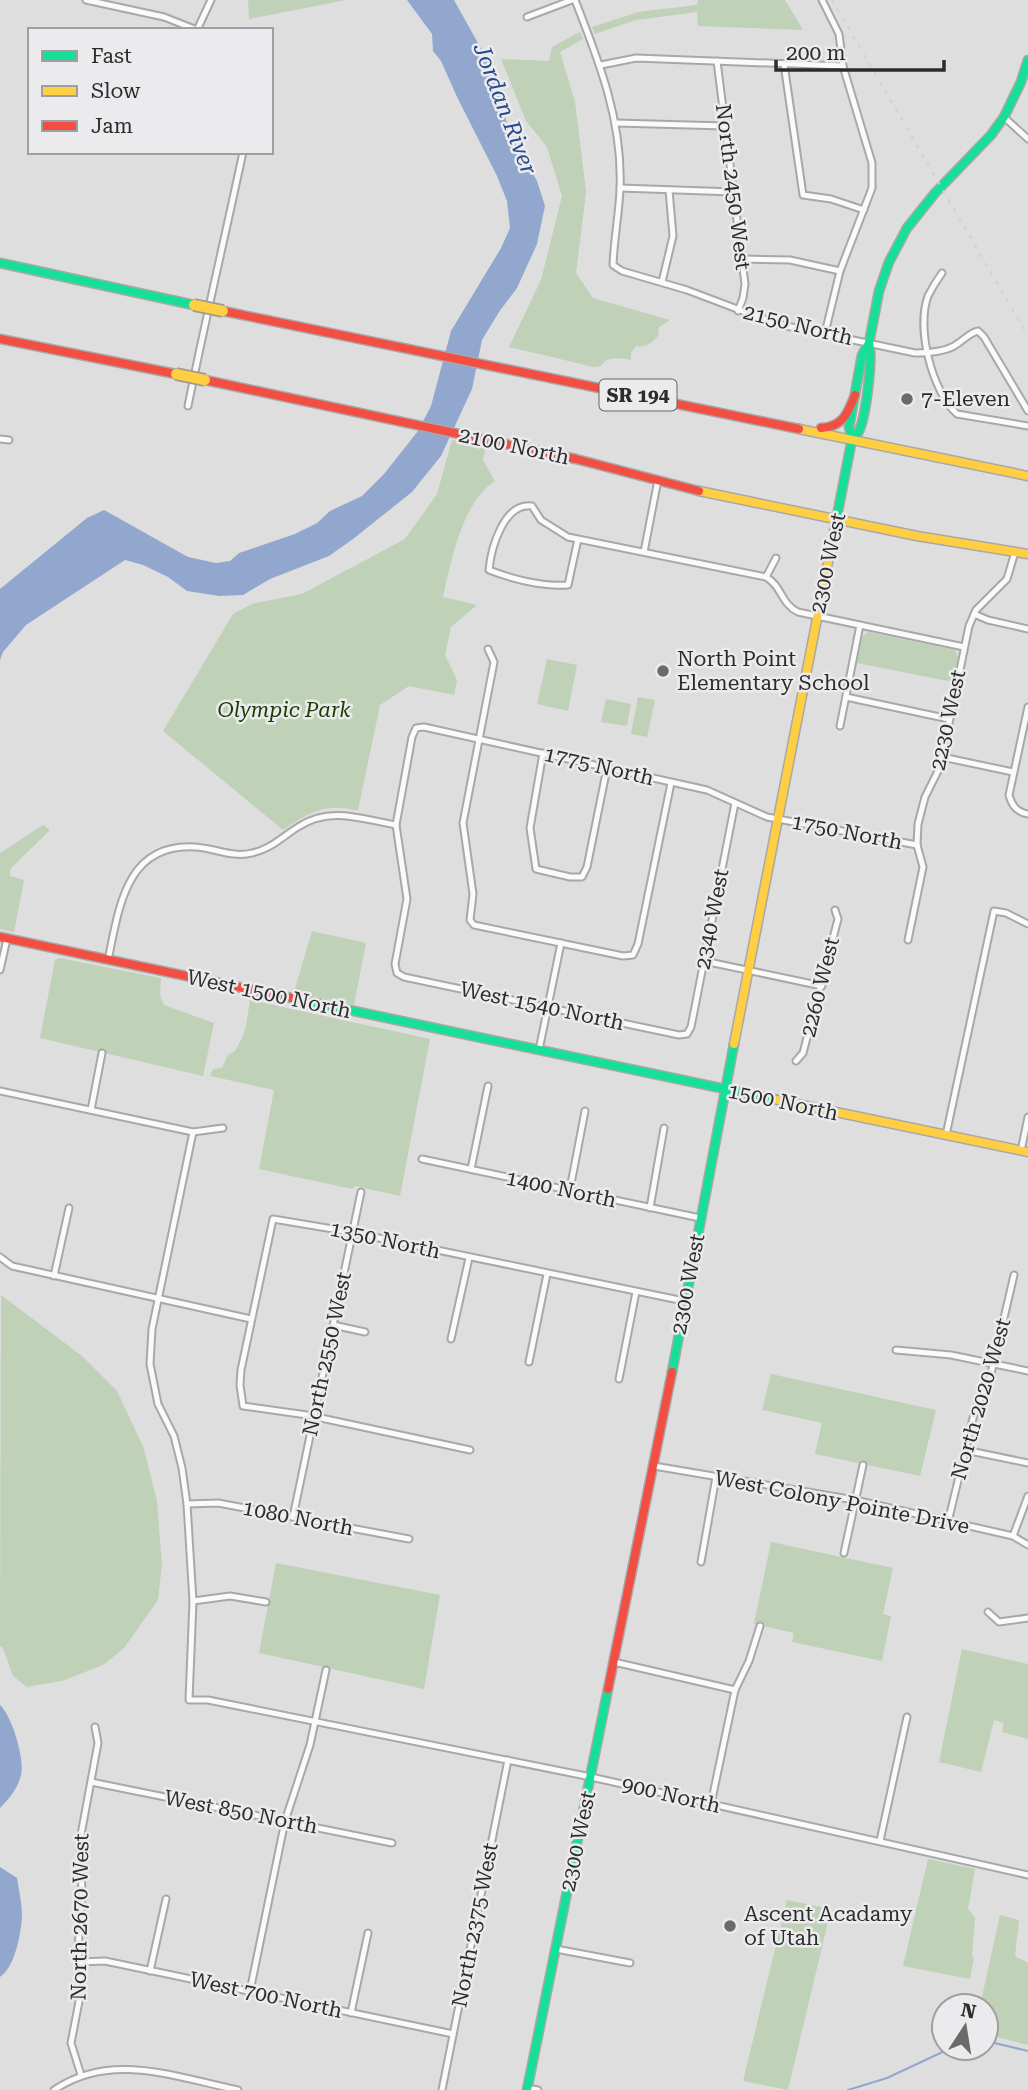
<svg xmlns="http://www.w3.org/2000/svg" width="1028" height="2090" font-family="'Roboto Serif',serif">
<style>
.green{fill:#bfd1b6}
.water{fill:#92a7ce}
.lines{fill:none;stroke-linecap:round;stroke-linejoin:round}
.stream{stroke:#92a7ce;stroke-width:2}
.street-casing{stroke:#a8a8a9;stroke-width:9}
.fast-casing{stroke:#a8a8a9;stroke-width:11}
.slow-casing{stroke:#a8a8a9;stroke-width:11}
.jam-casing{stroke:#a8a8a9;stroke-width:11}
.street{stroke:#fafafa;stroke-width:5}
.fast{stroke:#16e098;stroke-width:8}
.slow{stroke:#ffcf43;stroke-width:8}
.jam{stroke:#f24e42;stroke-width:8}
.rail{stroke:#d1d1d2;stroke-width:2;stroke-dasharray:3.5 7;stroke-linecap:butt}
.slow-bridge-casing{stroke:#a39990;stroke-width:14;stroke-linecap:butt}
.slow-bridge{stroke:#ffcf43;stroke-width:10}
.poi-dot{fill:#6a6a6b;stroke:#ebebee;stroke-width:2.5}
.labels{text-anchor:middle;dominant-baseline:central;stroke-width:5;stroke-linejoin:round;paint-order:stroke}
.shield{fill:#ebebee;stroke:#656567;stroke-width:2}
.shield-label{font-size:19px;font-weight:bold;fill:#2c2c2d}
.street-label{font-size:21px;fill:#2c2c2d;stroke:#ebebee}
.poi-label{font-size:21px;fill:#2c2c2d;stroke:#ebebee;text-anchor:start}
.park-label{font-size:21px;font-style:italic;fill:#1a3d00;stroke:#ebebee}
.water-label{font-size:23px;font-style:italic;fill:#294b8e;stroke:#ebebee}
</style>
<rect width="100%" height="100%" fill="#dededf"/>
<g class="green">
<polygon points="248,0 346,0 249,19"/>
<polygon points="698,0 785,0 803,30 698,26 697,12 636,20 595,34 592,27 638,12 697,5"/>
<path d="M580 32 583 39 560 52 575 102 586 192 576 273 593 298 670 320 658 328 659 334C654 342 646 348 636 346L631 353V360C619 358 608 356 601 366L594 367 509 347 541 280 562 196 547 147 526 121 501 59 549 61 552 47Z"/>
<path d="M452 440 486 446 483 460 495 481C462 502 451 562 443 597L477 605 451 627 445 655 457 680 454 695 409 686 380 705 358 810C352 810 347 808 341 808 318 806 301 818 283 830L163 731 233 614 252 604 302 594 405 539 437 494Z"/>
<polygon points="868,632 955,650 958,657 953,682 857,663 862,637"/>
<polygon points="547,659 577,665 568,711 537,704"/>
<polygon points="638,697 655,700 647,737 631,734"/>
<polygon points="606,699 631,704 627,726 601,722"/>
<polygon points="43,825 50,830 10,869 10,876 24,880 14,932 0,929 0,853"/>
<polygon points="312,931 366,943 354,1005 294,992"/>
<polygon points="59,958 161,978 160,995 164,1005 214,1023 203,1076 40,1038 55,960"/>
<polygon points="250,1000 430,1039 400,1196 356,1186 352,1189 259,1169 274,1090 210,1076 213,1069 222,1068 228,1055 235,1051 242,1038 246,1026"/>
<polygon points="1,1295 82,1356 117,1391 144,1449 157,1501 162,1564 158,1600 124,1648 103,1665 62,1681 27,1687 13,1676 3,1648 0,1646"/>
<polygon points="771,1374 936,1410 920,1476 815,1454 822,1423 762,1410"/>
<polygon points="771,1542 893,1568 883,1614 891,1616 882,1661 792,1642 794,1633 754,1624"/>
<polygon points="276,1563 440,1595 424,1689 259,1653"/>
<polygon points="962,1649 1028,1664 1028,1739 1002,1732 1004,1723 994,1720 981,1772 939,1762"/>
<polygon points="928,1859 975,1869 968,1909 975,1918 972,1956 974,1958 970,1979 903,1966"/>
<polygon points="787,1900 831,1909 788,2090 743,2081"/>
<polygon points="1000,1915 1019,1920 1015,1956 1028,1963 1028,2045 986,2034 986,2006 980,2006"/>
</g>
<g class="water">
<polygon points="407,0 454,0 483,52 502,100 508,130 537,181 545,206 537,244 517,288 499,312 482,340 472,389 441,456 412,492 353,539 329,556 270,579 243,595 219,596 187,591 168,577 143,565 125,560 26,625 3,652 0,660 0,589 87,518 104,510 188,557 216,563 230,561 239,553 295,534 317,523 330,511 362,496 384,474 418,431 431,406 451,331 501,248 510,228 507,201 497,176 458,99 441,61 433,51 432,34"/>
<path d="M0 1705C12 1716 25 1759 21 1775 18 1788 9 1799 0 1808Z"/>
<path d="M0 1867 17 1878C19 1890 22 1904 22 1916 21 1934 15 1967 0 1977Z"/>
</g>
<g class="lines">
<g class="stream">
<polyline points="986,2041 1028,2051"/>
<polyline points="848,2090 887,2078 951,2048"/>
</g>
<defs>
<g id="street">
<polyline points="86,0 164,17 197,30"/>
<path d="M575 0C599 61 623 122 620 189 619 214 614 239 613 265L622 271 687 290 777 324 915 353C929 353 943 352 954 346 963 341 969 333 978 331L984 337 1028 411"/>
<polyline points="822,0 839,34 843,66 872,163 872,188 840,271 825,333"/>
<polyline points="527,17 572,0"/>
<polyline points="197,30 211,0"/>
<polyline points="717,61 745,284 743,298 738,311"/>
<polyline points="784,64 803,195 831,199 864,210"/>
<polyline points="601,65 636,58 843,66"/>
<polyline points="1004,117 1028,139"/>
<polyline points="616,123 725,126"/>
<polyline points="620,188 734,192"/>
<polyline points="742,259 790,260 840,271"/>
<path d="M942 273C937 280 932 288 928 296 916 329 932 391 957 414L1028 426"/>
<polyline points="662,282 673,236 669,190"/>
<path d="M188 406C205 321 225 237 243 152"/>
<polyline points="0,439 9,440"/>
<path d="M578 539 568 585C543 587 512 579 489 570 491 548 504 502 532 506L541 520 568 537 766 577C782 586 781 604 798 612L964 647"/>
<polyline points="644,552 658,480"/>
<polyline points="766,577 776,558"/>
<polyline points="974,614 988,620 1028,629"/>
<polyline points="488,649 494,662 463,823 473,894 470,920 474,925 623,956 633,955 638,944 671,783"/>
<polyline points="846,697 949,719"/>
<path d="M1028 707 1009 795C1012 806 1017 812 1028 814"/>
<polyline points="840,726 860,625"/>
<polyline points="543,753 530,828 536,869 570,877 582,877 587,867 607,768"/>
<polyline points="942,757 1013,772"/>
<polyline points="735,803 691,1027 687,1034 679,1035 404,977 397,973 395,964 407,899 396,825 412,737 416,728 424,727 707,790 767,817 917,845"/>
<polyline points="908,940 923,867 917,845 918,824 925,797 940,767 969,626 976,610 1007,579 1015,552"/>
<path d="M108 960C119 909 125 843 195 847 215 848 232 858 252 853 271 849 282 837 298 827 330 806 361 819 396 825"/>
<polyline points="704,961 822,986"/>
<polyline points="0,970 7,939"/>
<polyline points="539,1050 561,943"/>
<polyline points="796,1061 803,1053 838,919 835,910"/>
<polyline points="0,1091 193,1132 223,1128"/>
<polyline points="91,1110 102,1053"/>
<polyline points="193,1132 152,1329 150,1364 158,1404 174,1436 182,1468 187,1504 193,1601 189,1700 208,1700 591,1777 1028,1875"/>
<polyline points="946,1135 994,911 1006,913 1028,924"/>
<polyline points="1021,1151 1028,1117"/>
<polyline points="422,1159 700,1218"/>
<polyline points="471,1169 488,1086"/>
<polyline points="570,1189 585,1111"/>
<polyline points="650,1208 664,1128"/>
<polyline points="0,1257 12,1266 251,1319"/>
<polyline points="54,1276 69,1208"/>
<polyline points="333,1325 365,1332"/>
<polyline points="451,1339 469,1258"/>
<polyline points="896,1350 951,1355 1028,1371"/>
<polyline points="529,1362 547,1274"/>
<polyline points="619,1379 636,1292"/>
<polyline points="470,1450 307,1415 243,1406 240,1385 241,1370 273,1219 345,1231 684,1301"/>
<polyline points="965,1450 1028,1463"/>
<polyline points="654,1466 855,1500 1013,1536 1028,1545"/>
<polyline points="187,1504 218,1503 409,1539"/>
<polyline points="293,1517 361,1192"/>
<polyline points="948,1522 975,1410 990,1378 1014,1275"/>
<polyline points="1013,1536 1028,1496"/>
<polyline points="844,1553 863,1465"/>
<polyline points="701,1562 716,1477"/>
<polyline points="193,1601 230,1596 266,1602"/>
<polyline points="988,1612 999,1622 1028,1618"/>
<polyline points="614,1662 735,1690"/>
<polyline points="91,1782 392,1843"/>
<polyline points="711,1804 735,1690 749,1661 760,1626"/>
<polyline points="880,1841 907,1717"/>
<polyline points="556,1949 630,1963"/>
<polyline points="79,1962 105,1961 453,2034"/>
<polyline points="150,1971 166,1899"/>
<polyline points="250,1991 285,1821 310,1745 326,1670"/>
<polyline points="351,2013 368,1933"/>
<polyline points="81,2075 71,2043 81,1991 78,1949 82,1894 80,1840 98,1743 95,1727"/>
<polyline points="527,2088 538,2090"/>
<path d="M54 2090C111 2051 175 2077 238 2090"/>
<polyline points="442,2090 508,1760"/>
</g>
<g id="fast">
<polyline points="0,263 194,305"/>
<path d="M852 439C854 437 858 433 859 431 866 416 873 358 869 343"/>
<polyline points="829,557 852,439 849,427 862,355 869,343 879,291 889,262 907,228 935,193 991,135 1004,117 1021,82 1028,60"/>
<polyline points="306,1001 778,1100"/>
<polyline points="672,1372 734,1044"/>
<polyline points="527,2090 608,1689"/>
</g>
<g id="slow">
<polyline points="799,429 1028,476"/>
<polyline points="699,491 917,536 1028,554"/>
<polyline points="734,1044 829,557"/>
<polyline points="778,1100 1028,1152"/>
</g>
<g id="jam">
<polyline points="223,311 799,429"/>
<polyline points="0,339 176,374"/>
<polyline points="205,380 576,459 699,491"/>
<path d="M821 428C843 427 848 413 855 395"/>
<polyline points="0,937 306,1001"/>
<polyline points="608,1689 672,1372"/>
</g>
</defs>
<use href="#street" class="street-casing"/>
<use href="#fast" class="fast-casing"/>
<use href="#slow" class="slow-casing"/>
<use href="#jam" class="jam-casing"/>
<use href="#street" class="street"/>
<use href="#fast" class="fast"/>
<use href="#slow" class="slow"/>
<use href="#jam" class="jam"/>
<polyline class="rail" points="832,0 1028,336"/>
<defs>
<g id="slow-bridge">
<polyline points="194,305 223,311"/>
<polyline points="176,374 205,380"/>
</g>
</defs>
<use href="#slow-bridge" class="slow-bridge-casing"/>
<use href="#slow-bridge" class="slow-bridge"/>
</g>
<g class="poi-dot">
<circle cx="907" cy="399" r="7"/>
<circle cx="663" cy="671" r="7"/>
<circle cx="730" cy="1926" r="7"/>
</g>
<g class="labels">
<rect class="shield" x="599.5" y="379.5" width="77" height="31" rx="5"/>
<g class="shield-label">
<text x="638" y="395">SR 194</text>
</g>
<g class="street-label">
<text transform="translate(733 187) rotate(83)">North 2450 West</text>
<text transform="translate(798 325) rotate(14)">2150 North</text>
<text transform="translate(514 446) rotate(12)">2100 North</text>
<text transform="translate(828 563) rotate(-78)">2300 West</text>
<text transform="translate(948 720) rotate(-78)">2230 West</text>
<text transform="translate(599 766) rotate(13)">1775 North</text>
<text transform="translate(847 832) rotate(11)">1750 North</text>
<text transform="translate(712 919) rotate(-79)">2340 West</text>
<text transform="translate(820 987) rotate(-76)">2260 West</text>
<text transform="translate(269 994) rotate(12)">West 1500 North</text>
<text transform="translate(542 1006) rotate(12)">West 1540 North</text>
<text transform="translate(783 1102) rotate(12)">1500 North</text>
<text transform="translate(561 1189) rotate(12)">1400 North</text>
<text transform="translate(385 1240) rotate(12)">1350 North</text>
<text transform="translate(688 1284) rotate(-79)">2300 West</text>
<text transform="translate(327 1354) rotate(-78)">North 2550 West</text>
<text transform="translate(981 1399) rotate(-74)">North 2020 West</text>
<text transform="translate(842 1502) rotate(11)">West Colony Pointe Drive</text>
<text transform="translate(298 1518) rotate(11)">1080 North</text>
<text transform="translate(671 1795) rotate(13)">900 North</text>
<text transform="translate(241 1812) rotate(11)">West 850 North</text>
<text transform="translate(578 1841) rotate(-78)">2300 West</text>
<text transform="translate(80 1917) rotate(-89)">North 2670 West</text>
<text transform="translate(475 1925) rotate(-79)">North 2375 West</text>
<text transform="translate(266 1995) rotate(12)">West 700 North</text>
</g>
<g class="poi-label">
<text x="921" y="399">7-Eleven</text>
<text x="677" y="659">North Point<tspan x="677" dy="24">Elementary School</tspan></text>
<text x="744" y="1914">Ascent Acadamy<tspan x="744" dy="24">of Utah</tspan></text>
</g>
<g class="park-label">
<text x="284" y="710">Olympic Park</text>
</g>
<g class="water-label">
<text transform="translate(505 109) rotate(69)">Jordan River</text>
</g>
</g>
<rect x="28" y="28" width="245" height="126" fill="#ebebee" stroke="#9f9fa1" stroke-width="2"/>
<rect x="42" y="51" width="35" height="10" fill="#16e098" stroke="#9f9fa1" stroke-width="2"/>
<text x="91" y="63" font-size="21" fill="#2c2c2d">Fast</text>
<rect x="42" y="86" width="35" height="10" fill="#ffcf43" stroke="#9f9fa1" stroke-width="2"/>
<text x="91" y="98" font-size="21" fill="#2c2c2d">Slow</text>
<rect x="42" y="121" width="35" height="10" fill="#f24e42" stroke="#9f9fa1" stroke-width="2"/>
<text x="91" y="133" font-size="21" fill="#2c2c2d">Jam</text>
<g transform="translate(965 2027) rotate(12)"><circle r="33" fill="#ebebee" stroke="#9f9fa1" stroke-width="2"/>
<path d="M0-5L12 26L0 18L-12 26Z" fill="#6a6a6b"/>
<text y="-10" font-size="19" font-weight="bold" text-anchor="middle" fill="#2c2c2d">N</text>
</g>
<path d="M776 60v10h168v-10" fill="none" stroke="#2c2c2d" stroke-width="3.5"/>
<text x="786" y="60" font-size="21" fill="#2c2c2d" stroke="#ebebee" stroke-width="5" paint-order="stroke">200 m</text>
</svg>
